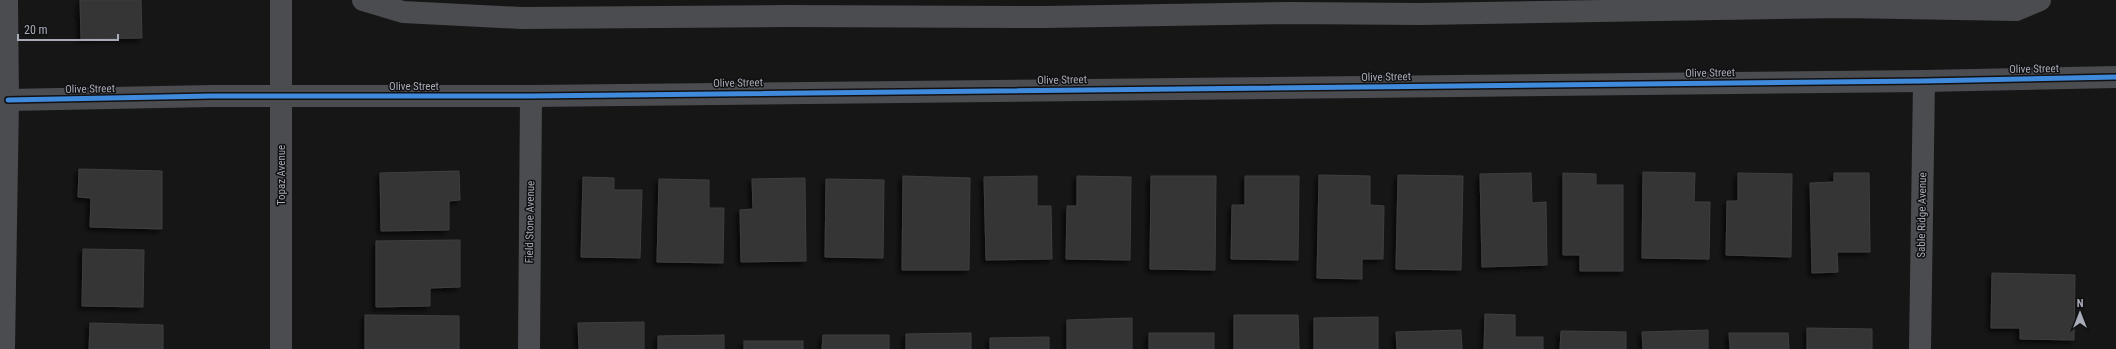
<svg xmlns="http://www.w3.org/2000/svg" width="2116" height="349" font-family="'Roboto Condensed',sans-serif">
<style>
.building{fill:#343436;stroke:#3f3f42;filter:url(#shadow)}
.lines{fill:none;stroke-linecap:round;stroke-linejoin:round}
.minor{stroke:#4b4c4f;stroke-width:22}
.cycleway-casing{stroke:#111012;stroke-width:8}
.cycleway{stroke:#408adc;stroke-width:5}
.labels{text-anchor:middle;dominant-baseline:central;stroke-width:3;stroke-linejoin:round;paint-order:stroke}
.street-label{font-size:11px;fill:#a8acb7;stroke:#111012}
</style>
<defs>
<filter id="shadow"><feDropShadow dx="-3.5" dy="3.5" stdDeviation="2" flood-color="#0009"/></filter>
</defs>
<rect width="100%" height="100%" fill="#161616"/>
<g class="building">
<polygon points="80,0 141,0 142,38 81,39"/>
<polygon points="79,169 162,171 162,229 90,227 91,198 78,197"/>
<polygon points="459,171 460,200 449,201 449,230 381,231 380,173"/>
<polygon points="1643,172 1695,173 1694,202 1710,202 1709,259 1642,258"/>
<polygon points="1531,173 1532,203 1546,202 1547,265 1482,267 1480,174"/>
<polygon points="1563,173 1596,174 1596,185 1623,185 1623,271 1580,271 1580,255 1563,255"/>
<polygon points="1738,173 1792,174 1791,257 1726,255 1727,201 1738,201"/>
<polygon points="1834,173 1869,173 1870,252 1837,252 1838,272 1812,273 1810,183 1834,182"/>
<polygon points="1319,175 1370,176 1370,205 1384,206 1383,259 1362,259 1362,279 1317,278"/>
<polygon points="1398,175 1463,176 1461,270 1396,269"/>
<polygon points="903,176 970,178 969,270 902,270"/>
<polygon points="1037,176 1037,206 1051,206 1052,259 986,260 984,177"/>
<polygon points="1077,176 1131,177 1130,260 1066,259 1067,206 1077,206"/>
<polygon points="1151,176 1216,176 1215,270 1150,269"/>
<polygon points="1245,176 1299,176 1298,260 1231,259 1232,205 1245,205"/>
<polygon points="583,177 614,178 614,190 642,190 640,258 581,257"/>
<polygon points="805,178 806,261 741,262 740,210 753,209 752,179"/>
<polygon points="659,179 709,180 709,208 724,208 723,263 657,262"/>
<polygon points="826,179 884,180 883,258 825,257"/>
<polygon points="460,240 460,287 430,288 430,306 376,307 376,241"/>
<polygon points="83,249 144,250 143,307 82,306"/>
<polygon points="1992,273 2075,275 2074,340 2020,339 2020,328 1991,328"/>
<polygon points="1485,314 1515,315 1515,337 1543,337 1543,349 1484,349"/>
<polygon points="365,315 459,316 459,349 365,349"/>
<polygon points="1234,315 1298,315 1299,349 1234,349"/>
<polygon points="1378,317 1378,349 1314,349 1314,318"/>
<polygon points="1132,318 1132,349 1067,349 1067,320"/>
<polygon points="644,322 644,349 579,349 578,323"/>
<polygon points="90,323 163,325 163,349 89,349"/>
<polygon points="1807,328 1872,329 1872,349 1807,349"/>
<polygon points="1461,330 1462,349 1397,349 1396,332"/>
<polygon points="1708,330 1708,349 1643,349 1642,332"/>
<polygon points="1561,331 1626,332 1626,349 1560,349"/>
<polygon points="971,333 971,349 906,349 906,334"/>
<rect x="1149" y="333" width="65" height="16"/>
<polygon points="1729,333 1788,333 1789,349 1730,349"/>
<polygon points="724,335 724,349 658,349 658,336"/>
<polygon points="823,335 889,335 889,349 822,349"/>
<polygon points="1049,337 1049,349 990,349 990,338"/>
<rect x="744" y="341" width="59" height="8"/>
</g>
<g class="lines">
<g class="minor">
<polyline points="363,0 403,12 521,18 786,16 1045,17 1290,13 1421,14 1843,7 2016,10 2040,0"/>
<polyline points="8,100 211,96 531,96 1924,81 2116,77"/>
<polyline points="4,349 8,100 7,0"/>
<polyline points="281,349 281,0"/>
<polyline points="529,349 531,96"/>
<polyline points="1920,349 1924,81"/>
</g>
<defs>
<polyline id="cycleway" points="8,100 211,96 531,96 1924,81 2116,77"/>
</defs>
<use href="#cycleway" class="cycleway-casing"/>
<use href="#cycleway" class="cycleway"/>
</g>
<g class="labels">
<g class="street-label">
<text transform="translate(2034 69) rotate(-1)">Olive Street</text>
<text transform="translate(1710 73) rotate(-1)">Olive Street</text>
<text transform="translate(1386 77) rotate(-1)">Olive Street</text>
<text transform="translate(1062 80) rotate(-1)">Olive Street</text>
<text transform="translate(738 83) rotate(-1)">Olive Street</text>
<text x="414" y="86">Olive Street</text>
<text transform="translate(90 89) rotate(-1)">Olive Street</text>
<text transform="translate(281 175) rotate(-90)">Topaz Avenue</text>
<text transform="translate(1922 215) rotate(-89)">Sable Ridge Avenue</text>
<text transform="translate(530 222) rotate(-89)">Field Stone Avenue</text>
</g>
</g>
<g transform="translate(2080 313)" stroke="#111012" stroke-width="3" paint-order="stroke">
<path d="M0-3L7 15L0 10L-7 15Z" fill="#a8acb7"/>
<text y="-6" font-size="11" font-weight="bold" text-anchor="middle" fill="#a8acb7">N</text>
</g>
<path d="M18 34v6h100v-6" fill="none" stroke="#a8acb7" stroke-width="2"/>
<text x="24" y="34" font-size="12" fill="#a8acb7" stroke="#111012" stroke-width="3" paint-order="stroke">20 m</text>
</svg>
